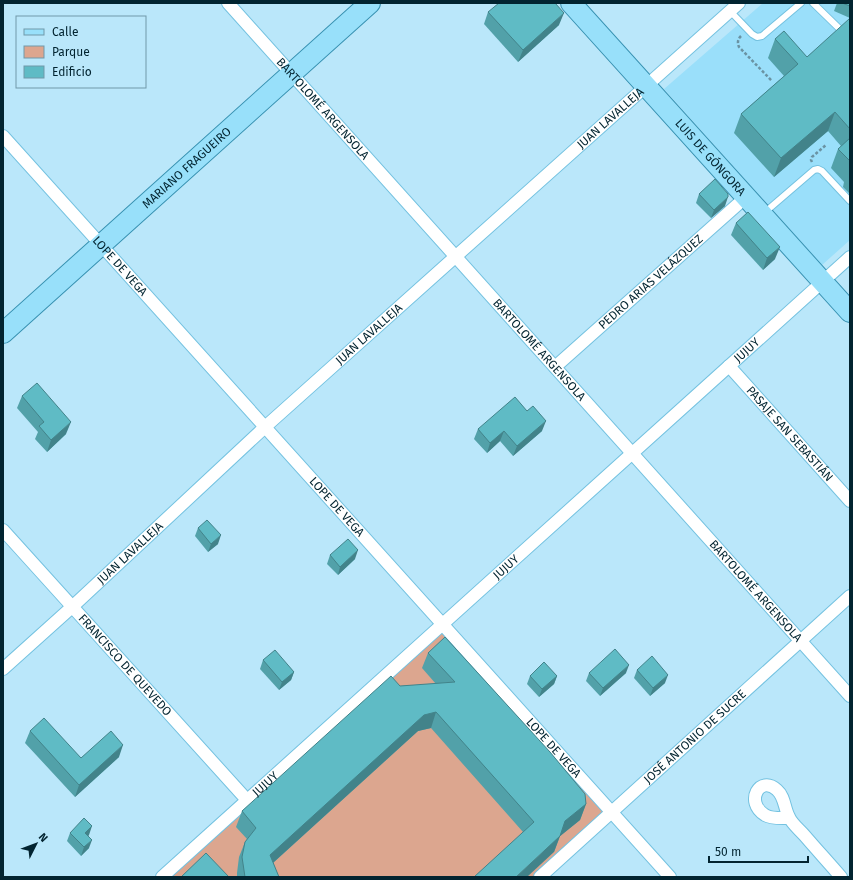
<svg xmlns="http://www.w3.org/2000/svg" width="853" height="880" font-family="'Fira Sans',sans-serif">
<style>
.built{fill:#9adffa}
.green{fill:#dca68f}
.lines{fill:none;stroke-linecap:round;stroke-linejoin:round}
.service-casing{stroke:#74c2e0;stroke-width:8}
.minor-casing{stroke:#74c2e0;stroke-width:14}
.primary-casing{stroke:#3791b1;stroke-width:22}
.path{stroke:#6a93a3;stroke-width:2.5;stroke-dasharray:3 2;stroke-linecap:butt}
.service{stroke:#fff;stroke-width:6}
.minor{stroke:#fff;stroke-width:12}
.primary{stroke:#98e0fa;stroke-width:20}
.wall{fill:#52a1a9}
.shaded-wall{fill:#42838a}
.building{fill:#5fbbc5;stroke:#42838a}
.labels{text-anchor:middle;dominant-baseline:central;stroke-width:3;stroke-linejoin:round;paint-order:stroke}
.street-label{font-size:12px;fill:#022430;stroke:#bae7fa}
</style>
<rect width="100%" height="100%" fill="#bae7fa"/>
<polygon class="built" points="763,3 850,3 850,240 822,265 664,89"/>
<polygon class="green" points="442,624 611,812 540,877 162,877"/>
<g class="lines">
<defs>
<g id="service">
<polyline points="813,3 850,39"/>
<polyline points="730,11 752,34 757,37 762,36 801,3"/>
<polyline points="764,213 814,170 818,169 822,171 850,201"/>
</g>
<g id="minor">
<path id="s1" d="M228 3 850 696"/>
<path id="s2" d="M3 136 670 877"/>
<path id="s3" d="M729 366 850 501"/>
<path id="s4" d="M555 367 746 197"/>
<path id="s5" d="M3 530 247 800"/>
<path id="s6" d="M3 669 72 607 265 427 739 3"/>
<path d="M789 818C782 818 771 819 765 815 744 802 760 774 777 790 785 797 784 808 789 817 792 824 800 830 805 836 817 850 829 863 841 877"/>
<path id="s7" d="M162 877 850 257"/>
<path id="s8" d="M540 877 850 596"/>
</g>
<g id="primary">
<path id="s9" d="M571 3 850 312"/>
<path id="s10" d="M3 333 370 3"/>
</g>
</defs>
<use href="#service" class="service-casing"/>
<use href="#minor" class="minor-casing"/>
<use href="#primary" class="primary-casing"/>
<g class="path">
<path d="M741 36C738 39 737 42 739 47L772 81"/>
<polyline points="812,162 811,160 812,157 826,145"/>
</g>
<use href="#service" class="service"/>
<use href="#minor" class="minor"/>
<use href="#primary" class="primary"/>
</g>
<g class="wall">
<polygon points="837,3 850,3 850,18 834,11"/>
<polygon points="488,12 559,25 518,62 484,24"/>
<polygon points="850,21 850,194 843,187 844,182 831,168 838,149 841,146 828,131 774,177 734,133 741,114 784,76 768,58 775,39 807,57"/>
<polygon points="699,194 725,206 711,218 696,203"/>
<polygon points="736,223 775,259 763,270 731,235"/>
<polygon points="22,396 66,434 47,452 35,439 38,432 17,408"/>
<polygon points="527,411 542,431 513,456 500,441 487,453 474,439 478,429"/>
<polygon points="198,528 218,544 208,552 195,536"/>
<polygon points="330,555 355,559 338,575 327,564"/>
<polygon points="428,653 586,804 580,820 560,836 554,852 523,832 431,728 418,731 273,863 279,877 237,877 237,873 239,857 245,842 247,839 236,827 242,811 400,686 436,684 422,668"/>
<polygon points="263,660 294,672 291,680 279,690 260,669"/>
<polygon points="637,670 665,683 650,696 634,678"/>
<polygon points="589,673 626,673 600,696 586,681"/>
<polygon points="530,676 557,676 554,684 539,697 527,684"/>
<polygon points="30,731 81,758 119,757 75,797 25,743"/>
<polygon points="70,833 89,835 88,836 89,848 81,856 67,841"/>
</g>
<g class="shaded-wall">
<polygon points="564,13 559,25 518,62 523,50"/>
<polygon points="835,112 828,131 774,177 781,158"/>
<polygon points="728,197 725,206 711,218 714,210"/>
<polygon points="780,247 775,259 763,270 767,258"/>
<polygon points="546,421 542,431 513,456 517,446"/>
<polygon points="71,422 66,434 47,452 51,440"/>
<polygon points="504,431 500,441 487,453 490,443"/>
<polygon points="221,535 218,544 208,552 211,544"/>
<polygon points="358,550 355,559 338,575 340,567"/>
<polygon points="629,665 626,673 600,696 603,688"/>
<polygon points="294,672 291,680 279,690 282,682"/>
<polygon points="668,675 665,683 650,696 653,688"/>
<polygon points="557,676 554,684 539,697 542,689"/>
<polygon points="436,712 431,728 418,731 264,871 270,855 424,715"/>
<polygon points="123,745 119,757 75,797 79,785"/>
<polygon points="586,804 580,820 559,837 565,821"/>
<polygon points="92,826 89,835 82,842 85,833"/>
<polygon points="560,836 554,852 527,877 516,877"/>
<polygon points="92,840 89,848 81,856 84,847"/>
</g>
<g class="building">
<polygon points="499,3 555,3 564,13 523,50 488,12"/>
<polygon points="842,3 850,3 850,6"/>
<polygon points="849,19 850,21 850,129 835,112 781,158 741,114 798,64 775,39 784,31 807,57"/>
<polygon points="850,138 850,161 838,149"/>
<polygon points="715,179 728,194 728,197 714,210 699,194"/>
<polygon points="748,212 780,247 767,258 736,223"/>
<polygon points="37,383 71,422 51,440 39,426 44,422 22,396"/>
<polygon points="515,397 527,411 533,406 546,421 517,446 504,431 490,443 478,429"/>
<polygon points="207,520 221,535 211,544 198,528"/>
<polygon points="348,539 358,550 340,567 330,555"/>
<polygon points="445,637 550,752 585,794 586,804 565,821 560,836 516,877 474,877 534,822 436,712 424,715 270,855 279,877 245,877 242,857 245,842 256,828 242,811 391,676 400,686 455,682 428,653"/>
<polygon points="615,649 629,665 603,688 589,673"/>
<polygon points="275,650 294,672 282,682 263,660"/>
<polygon points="652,656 668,675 653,688 637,670"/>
<polygon points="544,662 557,676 542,689 530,676"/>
<polygon points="44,718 81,758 111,731 123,745 79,785 30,731"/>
<polygon points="84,818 92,826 85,833 92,840 84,847 70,833"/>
<polygon points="206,853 229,877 181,877"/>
</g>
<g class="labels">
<g class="street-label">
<text stroke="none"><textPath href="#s1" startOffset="142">BARTOLOMÉ ARGENSOLA</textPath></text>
<text stroke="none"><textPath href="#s6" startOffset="820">JUAN LAVALLEJA</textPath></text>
<text stroke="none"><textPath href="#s9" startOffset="208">LUIS DE GÓNGORA</textPath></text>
<text stroke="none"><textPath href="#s10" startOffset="247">MARIANO FRAGUEIRO</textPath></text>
<text stroke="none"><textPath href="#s2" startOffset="175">LOPE DE VEGA</textPath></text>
<text stroke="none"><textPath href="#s4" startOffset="128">PEDRO ARIAS VELÁZQUEZ</textPath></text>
<text stroke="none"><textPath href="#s6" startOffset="496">JUAN LAVALLEJA</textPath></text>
<text stroke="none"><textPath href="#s1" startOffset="466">BARTOLOMÉ ARGENSOLA</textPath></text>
<text stroke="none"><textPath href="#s7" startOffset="787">JUJUY</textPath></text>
<text stroke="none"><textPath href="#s3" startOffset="91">PASAJE SAN SEBASTIÁN</textPath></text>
<text stroke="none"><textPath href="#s2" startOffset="499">LOPE DE VEGA</textPath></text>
<text stroke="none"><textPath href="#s6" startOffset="172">JUAN LAVALLEJA</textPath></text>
<text stroke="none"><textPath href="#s7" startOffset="463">JUJUY</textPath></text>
<text stroke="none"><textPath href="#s1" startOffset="790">BARTOLOMÉ ARGENSOLA</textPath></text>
<text stroke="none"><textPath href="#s5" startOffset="182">FRANCISCO DE QUEVEDO</textPath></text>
<text stroke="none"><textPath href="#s8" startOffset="209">JOSÉ ANTONIO DE SUCRE</textPath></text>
<text stroke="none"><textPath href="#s2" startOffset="823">LOPE DE VEGA</textPath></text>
<text stroke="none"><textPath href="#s7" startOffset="139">JUJUY</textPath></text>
</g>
</g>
<rect width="853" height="880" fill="none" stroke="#022430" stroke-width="8"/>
<rect x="16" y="16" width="130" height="72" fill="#bae7fa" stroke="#7099a9"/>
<rect x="24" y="29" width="20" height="6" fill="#98e0fa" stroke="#7099a9"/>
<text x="52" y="36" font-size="12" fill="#022430">Calle</text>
<rect x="24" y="46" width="20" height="12" fill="#dca68f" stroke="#7099a9"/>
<text x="52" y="56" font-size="12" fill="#022430">Parque</text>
<rect x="24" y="66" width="20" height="12" fill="#5fbbc5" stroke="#7099a9"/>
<text x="52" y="76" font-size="12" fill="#022430">Edificio</text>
<g transform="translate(36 844) rotate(48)" stroke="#bae7fa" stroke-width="3" paint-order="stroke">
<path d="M0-3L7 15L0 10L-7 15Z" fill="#022430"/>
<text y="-6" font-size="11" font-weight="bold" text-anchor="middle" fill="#022430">N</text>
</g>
<path d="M709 856v6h99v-6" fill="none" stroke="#022430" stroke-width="2"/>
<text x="715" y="856" font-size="12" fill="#022430" stroke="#bae7fa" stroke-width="3" paint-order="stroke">50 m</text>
</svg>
